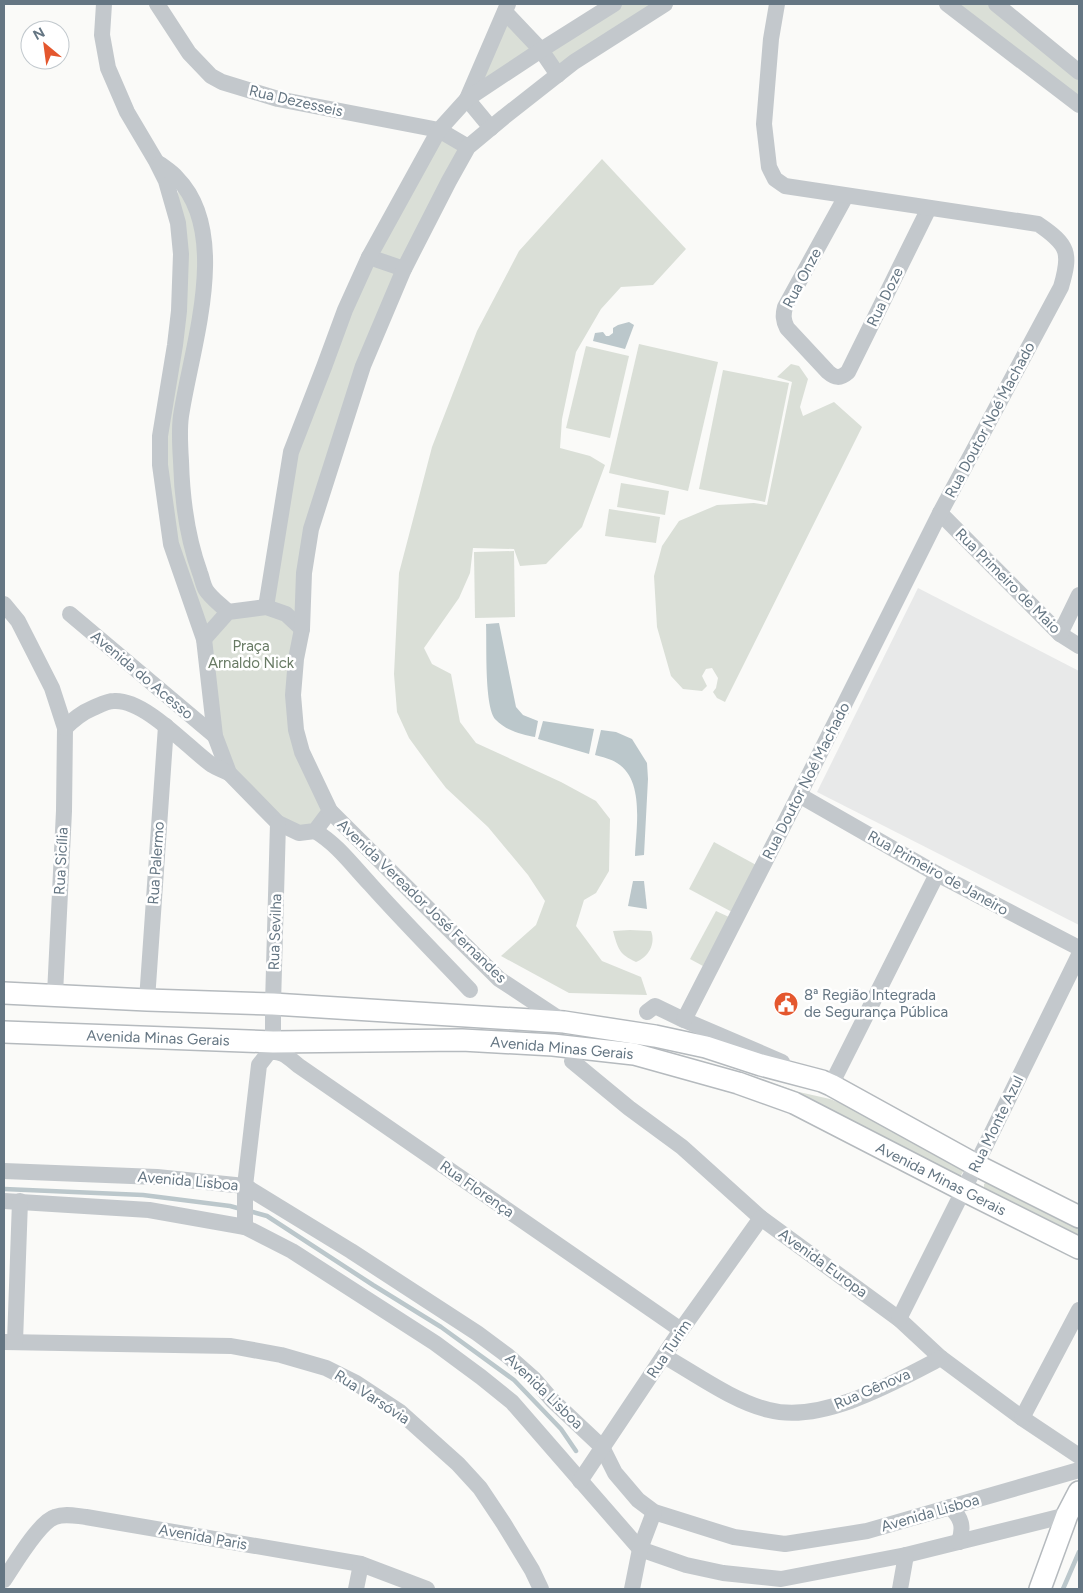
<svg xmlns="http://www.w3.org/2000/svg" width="1083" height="1593" font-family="Figtree,sans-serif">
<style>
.built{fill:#e8e9e9}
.green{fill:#dadfd7}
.water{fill:#bbc7cb}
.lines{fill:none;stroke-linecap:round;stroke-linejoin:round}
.stream{stroke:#bbc7cb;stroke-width:4.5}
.major-casing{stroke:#b5babe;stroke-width:24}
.minor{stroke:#c3c8cc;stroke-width:16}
.major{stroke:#fff;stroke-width:21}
.labels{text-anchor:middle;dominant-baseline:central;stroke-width:5;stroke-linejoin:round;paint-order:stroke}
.street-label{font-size:15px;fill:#657683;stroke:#fff}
.park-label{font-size:15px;fill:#687a64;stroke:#fff}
.poi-label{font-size:15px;fill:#657683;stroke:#fff;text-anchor:start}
</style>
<rect width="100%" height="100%" fill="#fafaf8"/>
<polygon class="built" points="918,588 1079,671 1079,925 817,792"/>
<g class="green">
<polygon points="614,4 665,4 558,75 541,50 467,99 505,12 541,50"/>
<polygon points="947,4 996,4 1079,72 1079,105"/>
<polygon points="439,130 468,147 404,269 311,529 296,730 330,811 299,832 229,773 204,639 171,544 160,465 179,311 178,178 203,238 181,417 195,558 228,612 266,607 291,452 324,367"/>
<polygon points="602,159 686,249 653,285 621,287 601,309 576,352 562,419 560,448 590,456 605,465 582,527 546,564 520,566 514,549 473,548 470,573 459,598 424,648 432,664 451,674 460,722 476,743 561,782 596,801 610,819 609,871 596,893 584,900 576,926 602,961 641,977 647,995 569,993 501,956 536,925 545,901 528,875 488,827 446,788 433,771 409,738 397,712 394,674 399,573 432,447 477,331 519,251"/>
<polygon points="639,344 718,362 688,491 609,473"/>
<polygon points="586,346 629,356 610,438 566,428"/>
<polygon points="791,364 799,366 808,379 800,407 803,416 834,402 862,427 725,702 717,698 713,692 716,688 718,678 712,668 706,669 702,676 707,686 702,691 683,689 671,676 657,627 654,576 662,546 679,521 717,505 754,503 767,505 792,382 777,377"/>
<polygon points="723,370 789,383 765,502 699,489"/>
<polygon points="621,483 669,491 665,515 617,507"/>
<polygon points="609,509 660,517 656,543 605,536"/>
<polygon points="514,551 515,617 475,618 474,552"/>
<polygon points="714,842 758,866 732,912 689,889"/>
<polygon points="716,911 729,917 703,966 690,959"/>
<path d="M630 930 651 931C656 943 649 957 636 962 619 954 618 949 613 931Z"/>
<polygon points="755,1077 799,1092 830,1099 860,1111 964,1170 960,1177 753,1079"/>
<polygon points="989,1180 1079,1226 1079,1240 984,1192 984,1184"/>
</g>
<g class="water">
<polygon points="629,322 634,325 625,349 593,341 595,333 603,332 606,336 609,336 613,333 613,328 618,325"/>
<path d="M499 623 516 707 523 715 538 721 535 737C523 735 505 730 496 720 484 709 487 643 486 624Z"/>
<polygon points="543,721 594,729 589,754 538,739"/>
<path d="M601 730 616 732 632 739 647 763 648 779 644 855 635 856C636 828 645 780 617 763 611 759 602 757 595 755Z"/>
<polygon points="633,881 644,881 647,909 628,906"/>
</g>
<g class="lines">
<g class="stream">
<polyline points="4,1189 143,1195 230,1206 241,1209"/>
<polyline points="249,1211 267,1216 373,1285 441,1327 514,1380 561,1429 576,1451"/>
<polyline points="1063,1589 1079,1552"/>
</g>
<defs>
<g id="major">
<polyline points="4,993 147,1000 273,1004 564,1022 655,1036 706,1047 761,1065 822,1081 831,1085 976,1165 1079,1217"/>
<polyline points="4,1032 273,1042 462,1040 553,1045 634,1054 738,1083 794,1103 963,1190 1079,1248"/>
<polyline points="1040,1589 1067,1515 1079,1492"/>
</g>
</defs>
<use href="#major" class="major-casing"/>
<g class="minor">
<polyline points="104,4 102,35 108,68 127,112 156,161 166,181 178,223 181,254 179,311 175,345 160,436 160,465 171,544 204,639 215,736 229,773 278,823 299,833 315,831 330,811"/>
<polyline points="157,4 189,53 211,76 222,82 278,99 439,130 468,147"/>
<polyline points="947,4 1079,105"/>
<polyline points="996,4 1079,72"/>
<polyline points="505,12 541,50 558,75"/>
<polyline points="491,128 467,99 508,4"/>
<path d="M160 164C165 168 172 172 177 178 232 234 191 348 181 416 179 430 180 446 181 461 182 499 187 537 200 573 202 578 203 585 206 590 211 598 221 605 228 612"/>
<path d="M846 196 785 307C783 315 783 320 787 328L828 372C835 378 840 379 848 372L929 208"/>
<polyline points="369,257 404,269"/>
<polyline points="940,513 1060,634 1079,646"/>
<polyline points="4,604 18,621 52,688 65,728 64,811 55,994"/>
<polyline points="266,607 291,452 324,367 345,310 369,257 439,130 467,99 541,50 614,4"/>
<polyline points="70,614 215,736"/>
<polyline points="1060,634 1079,595"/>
<polyline points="204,639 228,612 266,607 286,614 302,629"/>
<path d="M65 728C74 719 81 713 93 708 100 705 107 701 114 701 145 699 188 748 212 765 217 768 224 771 229 773"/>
<polyline points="799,795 937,874 1079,948"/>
<path d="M315 831C338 845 352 865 370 884 402 920 437 955 470 990"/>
<polyline points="147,1000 166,726"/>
<polyline points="647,1012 655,1006 684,1020 782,1062"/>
<path d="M684 1020 799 795 940 513 1061 287C1071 253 1069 245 1038 224L785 186 775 179 769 167 764 124 771 39 777 4"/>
<polyline points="564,1022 499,979 330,811 302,752 296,730 293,695 296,659 302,629 304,573 311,529 363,366 404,269 449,181 468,147 504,117 574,62 665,4"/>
<polyline points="273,1042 273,1004 278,823"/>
<polyline points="572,1061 629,1108 682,1147 761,1218 899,1319 941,1358 1022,1418 1079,1456"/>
<polyline points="831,1085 937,874"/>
<polyline points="4,1171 157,1177 245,1186 351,1251 477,1333 508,1356 534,1379 553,1401 602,1447 615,1473 638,1500 654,1512 734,1537 785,1544 867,1531 1079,1470"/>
<polyline points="4,1201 149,1210 245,1227 292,1251 435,1343 481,1377 512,1402 640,1549 686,1565 723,1573 781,1579 906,1555 1067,1515"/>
<path d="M245 1227V1186L259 1065 269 1052C282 1050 289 1058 299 1066L681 1330"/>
<polyline points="899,1319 976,1165 1079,955"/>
<polyline points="4,1342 231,1346 281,1355 326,1368 356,1383 400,1412 458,1464 480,1488 504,1524 532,1570 541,1589"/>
<polyline points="15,1342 20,1201"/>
<path d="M664 1356C696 1374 734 1402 769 1410 822 1424 895 1382 941 1358"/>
<polyline points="1022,1418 1079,1310"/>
<polyline points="580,1481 681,1330 761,1218"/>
<path d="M950 1507C962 1518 964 1527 959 1542"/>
<path d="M4 1580C14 1565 39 1522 55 1517 65 1513 76 1516 86 1517L361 1564 427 1589"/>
<polyline points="356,1589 361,1564"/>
<polyline points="632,1589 640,1549 654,1512"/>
<polyline points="900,1589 906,1555"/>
</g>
<use href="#major" class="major"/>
</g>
<defs>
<symbol id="civic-disc" viewBox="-11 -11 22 22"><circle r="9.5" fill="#e4572e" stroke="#fff"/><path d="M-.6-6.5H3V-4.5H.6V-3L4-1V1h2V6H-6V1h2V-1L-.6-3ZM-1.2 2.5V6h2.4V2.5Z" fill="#fff"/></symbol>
</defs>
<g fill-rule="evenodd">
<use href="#civic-disc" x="772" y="990" width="28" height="28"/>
</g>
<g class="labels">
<g class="street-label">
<text transform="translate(296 101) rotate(13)">Rua Dezesseis</text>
<text transform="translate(802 278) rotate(-62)">Rua Onze</text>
<text transform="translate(885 297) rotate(-64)">Rua Doze</text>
<text transform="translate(990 420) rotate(-62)">Rua Doutor Noé Machado</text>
<text transform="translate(1008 581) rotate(45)">Rua Primeiro de Maio</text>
<text transform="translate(142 675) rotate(40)">Avenida do Acesso</text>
<text transform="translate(806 781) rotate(-63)">Rua Doutor Noé Machado</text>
<text transform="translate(61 861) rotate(-87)">Rua Sicília</text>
<text transform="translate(156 863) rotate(-86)">Rua Palermo</text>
<text transform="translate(938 873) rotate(29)">Rua Primeiro de Janeiro</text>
<text transform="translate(422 901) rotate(44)">Avenida Vereador José Fernandes</text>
<text transform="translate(275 932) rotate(-88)">Rua Sevilha</text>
<text transform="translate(158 1038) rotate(2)">Avenida Minas Gerais</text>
<text transform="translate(562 1048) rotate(5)">Avenida Minas Gerais</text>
<text transform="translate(996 1124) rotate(-64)">Rua Monte Azul</text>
<text transform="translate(941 1179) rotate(27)">Avenida Minas Gerais</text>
<text transform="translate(188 1181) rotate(5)">Avenida Lisboa</text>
<text transform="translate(477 1189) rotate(35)">Rua Florença</text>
<text transform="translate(823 1263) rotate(36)">Avenida Europa</text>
<text transform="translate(669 1349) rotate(-56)">Rua Turim</text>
<text transform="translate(872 1389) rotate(-23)">Rua Gênova</text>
<text transform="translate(544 1391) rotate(44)">Avenida Lisboa</text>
<text transform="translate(372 1397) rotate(33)">Rua Varsóvia</text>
<text transform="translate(930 1513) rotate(-16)">Avenida Lisboa</text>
<text transform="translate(203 1537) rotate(10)">Avenida Paris</text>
</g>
<g class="park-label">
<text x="251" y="646">Praça<tspan x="251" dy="17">Arnaldo Nick</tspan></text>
</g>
<g class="poi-label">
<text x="804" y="995">8ª Região Integrada<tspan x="804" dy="17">de Segurança Pública</tspan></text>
</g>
</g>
<rect width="1083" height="1593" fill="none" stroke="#657683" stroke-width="10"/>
<g transform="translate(45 45) rotate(331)"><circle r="24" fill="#ffffff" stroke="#c1c8cd"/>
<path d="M0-4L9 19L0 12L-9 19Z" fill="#e4572e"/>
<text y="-8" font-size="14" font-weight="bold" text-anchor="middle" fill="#657683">N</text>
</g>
</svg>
